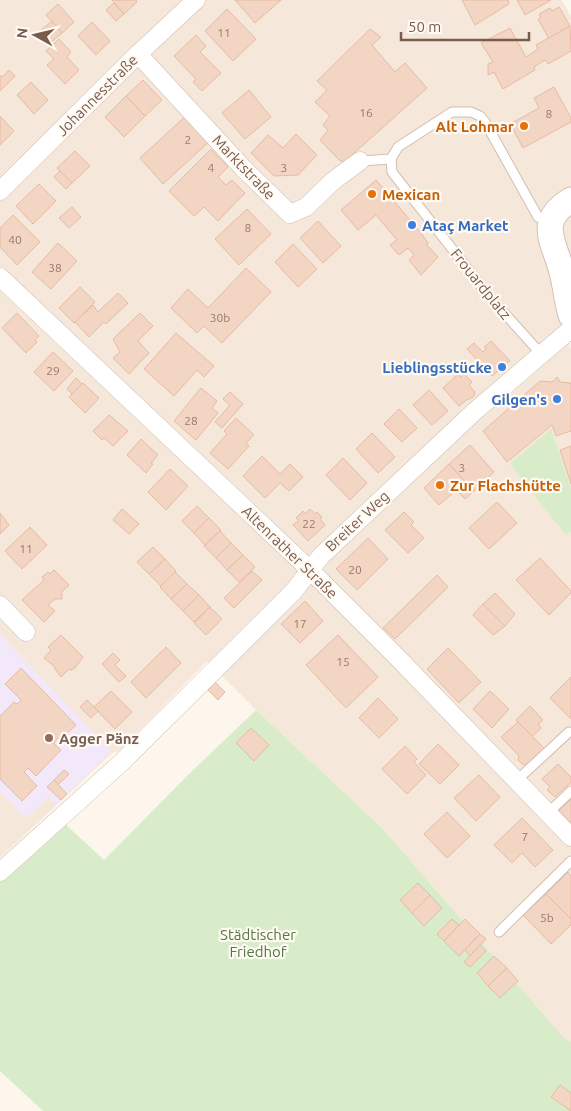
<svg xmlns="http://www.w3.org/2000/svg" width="571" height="1111" font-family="Ubuntu,sans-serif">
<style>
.residential{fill:#f5e8da}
.education{fill:#f3e8fa}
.green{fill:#d8ecc9}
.building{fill:#f3d5c3;stroke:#e6bba3}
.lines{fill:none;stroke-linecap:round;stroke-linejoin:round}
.service-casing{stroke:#d1beb0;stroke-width:11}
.minor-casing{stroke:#d1beb0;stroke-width:19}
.secondary-casing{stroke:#d6c0b0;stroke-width:27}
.service{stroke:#fff;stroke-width:9}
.minor{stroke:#fff;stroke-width:18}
.secondary{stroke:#fff;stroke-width:25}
.food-dot{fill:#e8710a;stroke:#fffaf3;stroke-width:2}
.shop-dot{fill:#3f7fe0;stroke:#fffaf3;stroke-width:2}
.education-dot{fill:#8d6e63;stroke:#fffaf3;stroke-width:2}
.labels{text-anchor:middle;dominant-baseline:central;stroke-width:4.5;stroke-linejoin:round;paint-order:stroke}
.number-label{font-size:12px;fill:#987a6a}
.street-label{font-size:15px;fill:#7a5c4d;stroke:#fffaf3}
.food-label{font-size:15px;font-weight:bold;fill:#c56008;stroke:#fffaf3;text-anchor:start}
.shop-label{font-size:15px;font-weight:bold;fill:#366cbe;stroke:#fffaf3;text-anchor:end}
.education-label{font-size:15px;font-weight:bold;fill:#785e54;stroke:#fffaf3;text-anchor:start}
.park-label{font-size:15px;fill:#537a41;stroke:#fffaf3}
</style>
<rect width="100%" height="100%" fill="#fdf6ec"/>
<polygon class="residential" points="0,0 562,0 571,16 571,322 563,327 571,349 571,1042 563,1038 382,828 256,710 207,661 120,750 112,753 0,858"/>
<polygon class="education" points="0,634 111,751 56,805 48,797 26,818 0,792"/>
<g class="green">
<polygon points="551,429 571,489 571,531 566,535 510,464"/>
<polygon points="256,710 382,828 563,1037 571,1042 571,1111 43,1111 0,1071 0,881 63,822 104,860 188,775"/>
</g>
<g class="building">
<polygon points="112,0 136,0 137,2 124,14"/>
<polygon points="235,0 281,0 255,23"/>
<polygon points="462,0 508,0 509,4 475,25"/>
<polygon points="517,0 551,0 525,15"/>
<polygon points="114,3 124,14 116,21 106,10"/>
<polygon points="58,4 74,22 62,33 46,15"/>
<polygon points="559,7 570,26 549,39 538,19 541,17 539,14 550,8 552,11"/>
<polygon points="227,9 256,39 233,61 205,31"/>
<polygon points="52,21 62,33 50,43 40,31"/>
<polygon points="92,22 110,41 96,55 78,36"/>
<polygon points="570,26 571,51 548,64 545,60 534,67 535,70 503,89 494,72 488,75 488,64 493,62 481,43 510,28 526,57 538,49 536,45"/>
<polygon points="370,29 381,37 372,45 395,72 405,63 427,88 344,162 339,160 320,140 328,130 323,125 330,116 315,102 327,90 317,81"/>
<polygon points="196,35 206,46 200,52 221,73 202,91 193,82 196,79 174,56"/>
<polygon points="59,39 71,52 67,57 79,70 65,84 47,65 54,59 46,51"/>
<polygon points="9,70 15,76 0,91 0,75 2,77"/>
<polygon points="143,80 162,100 145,116 126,96"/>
<polygon points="31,82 48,100 34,114 17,95"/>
<polygon points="554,87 571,118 571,122 523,148 510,124 539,108 534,98"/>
<polygon points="249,90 271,117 245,139 222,113"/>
<polygon points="126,96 145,116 124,137 105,117"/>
<polygon points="188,114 211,140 163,184 140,158"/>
<polygon points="0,116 14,131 0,145"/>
<polygon points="296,134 317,155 298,175 274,176 251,153 268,135 283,148"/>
<polygon points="211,149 228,167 218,177 226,185 232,180 245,193 218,221 204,207 194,216 169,191"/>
<polygon points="75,151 90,166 72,183 57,168"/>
<polygon points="60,171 72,183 66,189 54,177"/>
<polygon points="376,180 421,233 428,243 427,245 438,257 421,275 409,260 414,255 408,248 399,255 390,245 397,240 376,215 358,230 341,210"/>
<polygon points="39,184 56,201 33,224 16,206"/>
<polygon points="72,207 81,217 69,228 59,218"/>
<polygon points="247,209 271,234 239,265 215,239"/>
<polygon points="13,215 40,242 17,265 0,247 0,228"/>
<polygon points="318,221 341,246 323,263 300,238"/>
<polygon points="58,243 77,261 51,289 32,272"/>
<polygon points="293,244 317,269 298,287 275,262"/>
<polygon points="246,268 271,292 222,343 204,326 197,333 171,308 188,289 208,308"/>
<polygon points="80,287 95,302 74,323 59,308"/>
<polygon points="118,293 128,303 106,324 104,322 89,337 75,322 93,305 98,312"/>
<polygon points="17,313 39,336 35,340 37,342 26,353 2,328"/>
<polygon points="140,313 153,326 138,341 149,353 129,374 113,358 120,352 113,339"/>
<polygon points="176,333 214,366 204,377 197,370 174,396 144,369"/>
<polygon points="491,341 510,361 492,376 467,349 474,343 483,352 486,349 484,347"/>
<polygon points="53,352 73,371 54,391 34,372"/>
<polygon points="458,374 461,377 464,374 472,382 469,385 475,392 474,396 470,399 468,399 459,406 443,388"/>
<polygon points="557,377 560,382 571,383 571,431 556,436 552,425 507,462 483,431 540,381 552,382"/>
<polygon points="76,378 82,384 72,394 67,389"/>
<polygon points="83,383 99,398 85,413 69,397"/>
<polygon points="201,388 217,401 212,408 218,413 196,440 174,421"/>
<polygon points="429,390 448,411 432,425 413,405"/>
<polygon points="230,392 243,404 222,428 215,422 230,405 223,399"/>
<polygon points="399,409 417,428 402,442 384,424"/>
<polygon points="109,415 128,431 113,446 104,438 102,440 93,431"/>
<polygon points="236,418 254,435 246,443 249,446 228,469 210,453 227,434 224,431"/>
<polygon points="372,433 395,457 378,473 356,449"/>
<polygon points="141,439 158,455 151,463 153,464 146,473 127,455"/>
<polygon points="470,445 494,472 474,491 449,464"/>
<polygon points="571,446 571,484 560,450"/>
<polygon points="262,456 280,474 290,464 303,477 289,491 280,483 265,498 243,476"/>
<polygon points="343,458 367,483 350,500 326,475"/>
<polygon points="449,464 474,491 465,499 456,490 439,505 424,488"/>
<polygon points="170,469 188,486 166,510 148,492"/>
<polygon points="497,502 517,523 489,549 469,528"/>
<polygon points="197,506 209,518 194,533 182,521"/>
<polygon points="122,509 139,524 129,534 113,520"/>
<polygon points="310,509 315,514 317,512 322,517 320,519 325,525 308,541 293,525 299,520 296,518 303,511 305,514"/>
<polygon points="404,512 414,522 411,525 424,538 408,553 385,530"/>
<polygon points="0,513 9,525 0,534"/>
<polygon points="209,518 221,530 205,545 194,533"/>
<polygon points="30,527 47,545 22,569 5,551"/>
<polygon points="220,531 231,543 216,558 204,546"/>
<polygon points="368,538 388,559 357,590 336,569"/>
<polygon points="231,543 243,555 227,570 216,558"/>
<polygon points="153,547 165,559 149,574 137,562"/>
<polygon points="243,555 255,567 239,582 227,570"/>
<polygon points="540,558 571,591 571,593 549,615 516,580"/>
<polygon points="165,559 176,571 161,586 149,574"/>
<polygon points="54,570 69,585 62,592 62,599 55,599 48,605 55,611 44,622 22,600 44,580 42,577 48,572 50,574"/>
<polygon points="252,571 262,580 234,608 224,598"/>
<polygon points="175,572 187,584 171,599 160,587"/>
<polygon points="437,575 448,587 395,639 383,628"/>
<polygon points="187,584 199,595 183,611 171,599"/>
<polygon points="495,593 515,614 505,626 483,604"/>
<polygon points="199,595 210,607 194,622 183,611"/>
<polygon points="305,601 323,621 300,643 281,624"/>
<polygon points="483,604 505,626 493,635 473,615"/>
<polygon points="210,607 222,619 206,635 194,623"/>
<polygon points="61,635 83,657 75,668 71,670 69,669 61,677 55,669 55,667 44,658 51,650 48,647"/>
<polygon points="338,635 378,677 346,708 306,665"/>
<polygon points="166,647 181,663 146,698 131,682"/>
<polygon points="448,648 481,682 459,703 427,669"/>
<polygon points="113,653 120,660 115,665 126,676 119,682 102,664"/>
<polygon points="21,668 76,725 60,740 58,738 54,743 61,750 36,776 28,768 24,772 37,786 22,801 0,779 0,716 14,702 17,704 21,700 5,684"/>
<polygon points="571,677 571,719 550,698"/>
<polygon points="215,682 225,692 218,700 208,690"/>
<polygon points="111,691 132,712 115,729 94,707"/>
<polygon points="490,691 509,709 492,728 473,709"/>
<polygon points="378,698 398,719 379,738 359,718"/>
<polygon points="87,700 98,711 91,718 80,707"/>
<polygon points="530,706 543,720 538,724 541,728 532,737 516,720"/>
<polygon points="518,722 545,749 527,765 522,764 518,760 519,756 501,737"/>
<polygon points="251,728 269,745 254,761 236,743"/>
<polygon points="438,744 459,765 440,784 419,764"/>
<polygon points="405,746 417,759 414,762 426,775 407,794 382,769"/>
<polygon points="558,764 571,777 571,782 555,797 547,790 550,787 542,779"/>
<polygon points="64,770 69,774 58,785 54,780"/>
<polygon points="479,775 500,797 476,821 454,798"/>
<polygon points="54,780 67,794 61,800 47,787"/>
<polygon points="571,799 571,823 559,811"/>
<polygon points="447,812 470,836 447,858 424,834"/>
<polygon points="522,818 553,850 535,867 522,853 512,863 494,845"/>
<polygon points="568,872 571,876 571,919 546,894"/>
<polygon points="418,883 430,895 412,913 400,900"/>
<polygon points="546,894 571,919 571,925 551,944 523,915"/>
<polygon points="430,895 442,908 424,926 412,913"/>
<polygon points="452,919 459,925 444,941 437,934"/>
<polygon points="465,919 480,934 459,956 444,941"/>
<polygon points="480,934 486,939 470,956 465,950"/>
<polygon points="480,945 486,951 470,967 464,962"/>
<polygon points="494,956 507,968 488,986 477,973"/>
<polygon points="507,968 518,981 500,998 488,986"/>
<polygon points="560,1085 571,1093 571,1111 551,1097"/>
</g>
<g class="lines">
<defs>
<g id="service">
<polyline points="360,161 391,159"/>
<polyline points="542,355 489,296 392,172 391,159 398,147 452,112 471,112 480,116 485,122 538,217 550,222"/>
<polyline points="516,781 569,732"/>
<polyline points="548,813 571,791"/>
<polyline points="499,932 571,861"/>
</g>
<g id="minor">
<polyline points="138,54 243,168 290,214 306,207 333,181 360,161"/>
<polyline points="0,191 138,54 196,0"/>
<polyline points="0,277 310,570 396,656 571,837"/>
<polyline points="0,605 26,632"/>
<polyline points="0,872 123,761 293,592 321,556 475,411 571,329"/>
</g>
<path id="secondary" d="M571 200C534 222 556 244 563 276 566 289 567 302 571 315"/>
</defs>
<use href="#service" class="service-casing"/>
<use href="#minor" class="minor-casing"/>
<use href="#secondary" class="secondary-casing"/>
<use href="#service" class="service"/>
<use href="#minor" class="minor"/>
<use href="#secondary" class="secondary"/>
</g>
<g class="food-dot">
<circle cx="524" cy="126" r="5"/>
<circle cx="372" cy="194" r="5"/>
<circle cx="440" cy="485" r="5"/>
</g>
<g class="shop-dot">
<circle cx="412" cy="225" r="5"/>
<circle cx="502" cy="367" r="5"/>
<circle cx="557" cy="399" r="5"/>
</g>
<circle class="education-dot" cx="49" cy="738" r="5"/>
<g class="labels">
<g class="number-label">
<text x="224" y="32">11</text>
<text x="366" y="112">16</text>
<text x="549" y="113">8</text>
<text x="188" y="139">2</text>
<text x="211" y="167">4</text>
<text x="284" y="167">3</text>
<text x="248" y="227">8</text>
<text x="15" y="239">40</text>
<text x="55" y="267">38</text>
<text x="220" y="317">30b</text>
<text x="53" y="370">29</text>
<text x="191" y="420">28</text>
<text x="462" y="467">3</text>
<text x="309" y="523">22</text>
<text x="26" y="548">11</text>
<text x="355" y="569">20</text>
<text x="300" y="623">17</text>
<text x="343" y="661">15</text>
<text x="525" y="836">7</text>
<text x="547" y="917">5b</text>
</g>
<g class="street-label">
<text transform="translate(97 95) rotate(-45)">Johannesstraße</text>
<text transform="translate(244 167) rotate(46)">Marktstraße</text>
<text transform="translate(481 284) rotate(51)">Frouardplatz</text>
<text transform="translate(357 521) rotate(-43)">Breiter Weg</text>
<text transform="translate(290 552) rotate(44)">Altenrather Straße</text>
</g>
<g class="food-label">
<text x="514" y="126" text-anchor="end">Alt Lohmar</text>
<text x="382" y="194">Mexican</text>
<text x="450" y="485">Zur Flachshütte</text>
</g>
<g class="shop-label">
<text x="422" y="225" text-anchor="start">Ataç Market</text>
<text x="492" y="367">Lieblingsstücke</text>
<text x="547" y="399">Gilgen's</text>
</g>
<g class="education-label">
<text x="59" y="738">Agger Pänz</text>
</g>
<g class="park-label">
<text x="258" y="934">Städtischer<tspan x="258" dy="17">Friedhof</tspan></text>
</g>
</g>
<g transform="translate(35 35) rotate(278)" stroke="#fffaf3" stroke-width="4" paint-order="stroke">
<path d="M0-4L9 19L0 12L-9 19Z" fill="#7a5c4d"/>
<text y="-8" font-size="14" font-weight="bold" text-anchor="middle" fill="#7a5c4d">N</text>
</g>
<path d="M401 32v8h128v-8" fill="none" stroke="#7a5c4d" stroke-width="2.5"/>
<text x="408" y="32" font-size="15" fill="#7a5c4d" stroke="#fffaf3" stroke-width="4" paint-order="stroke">50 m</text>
</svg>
